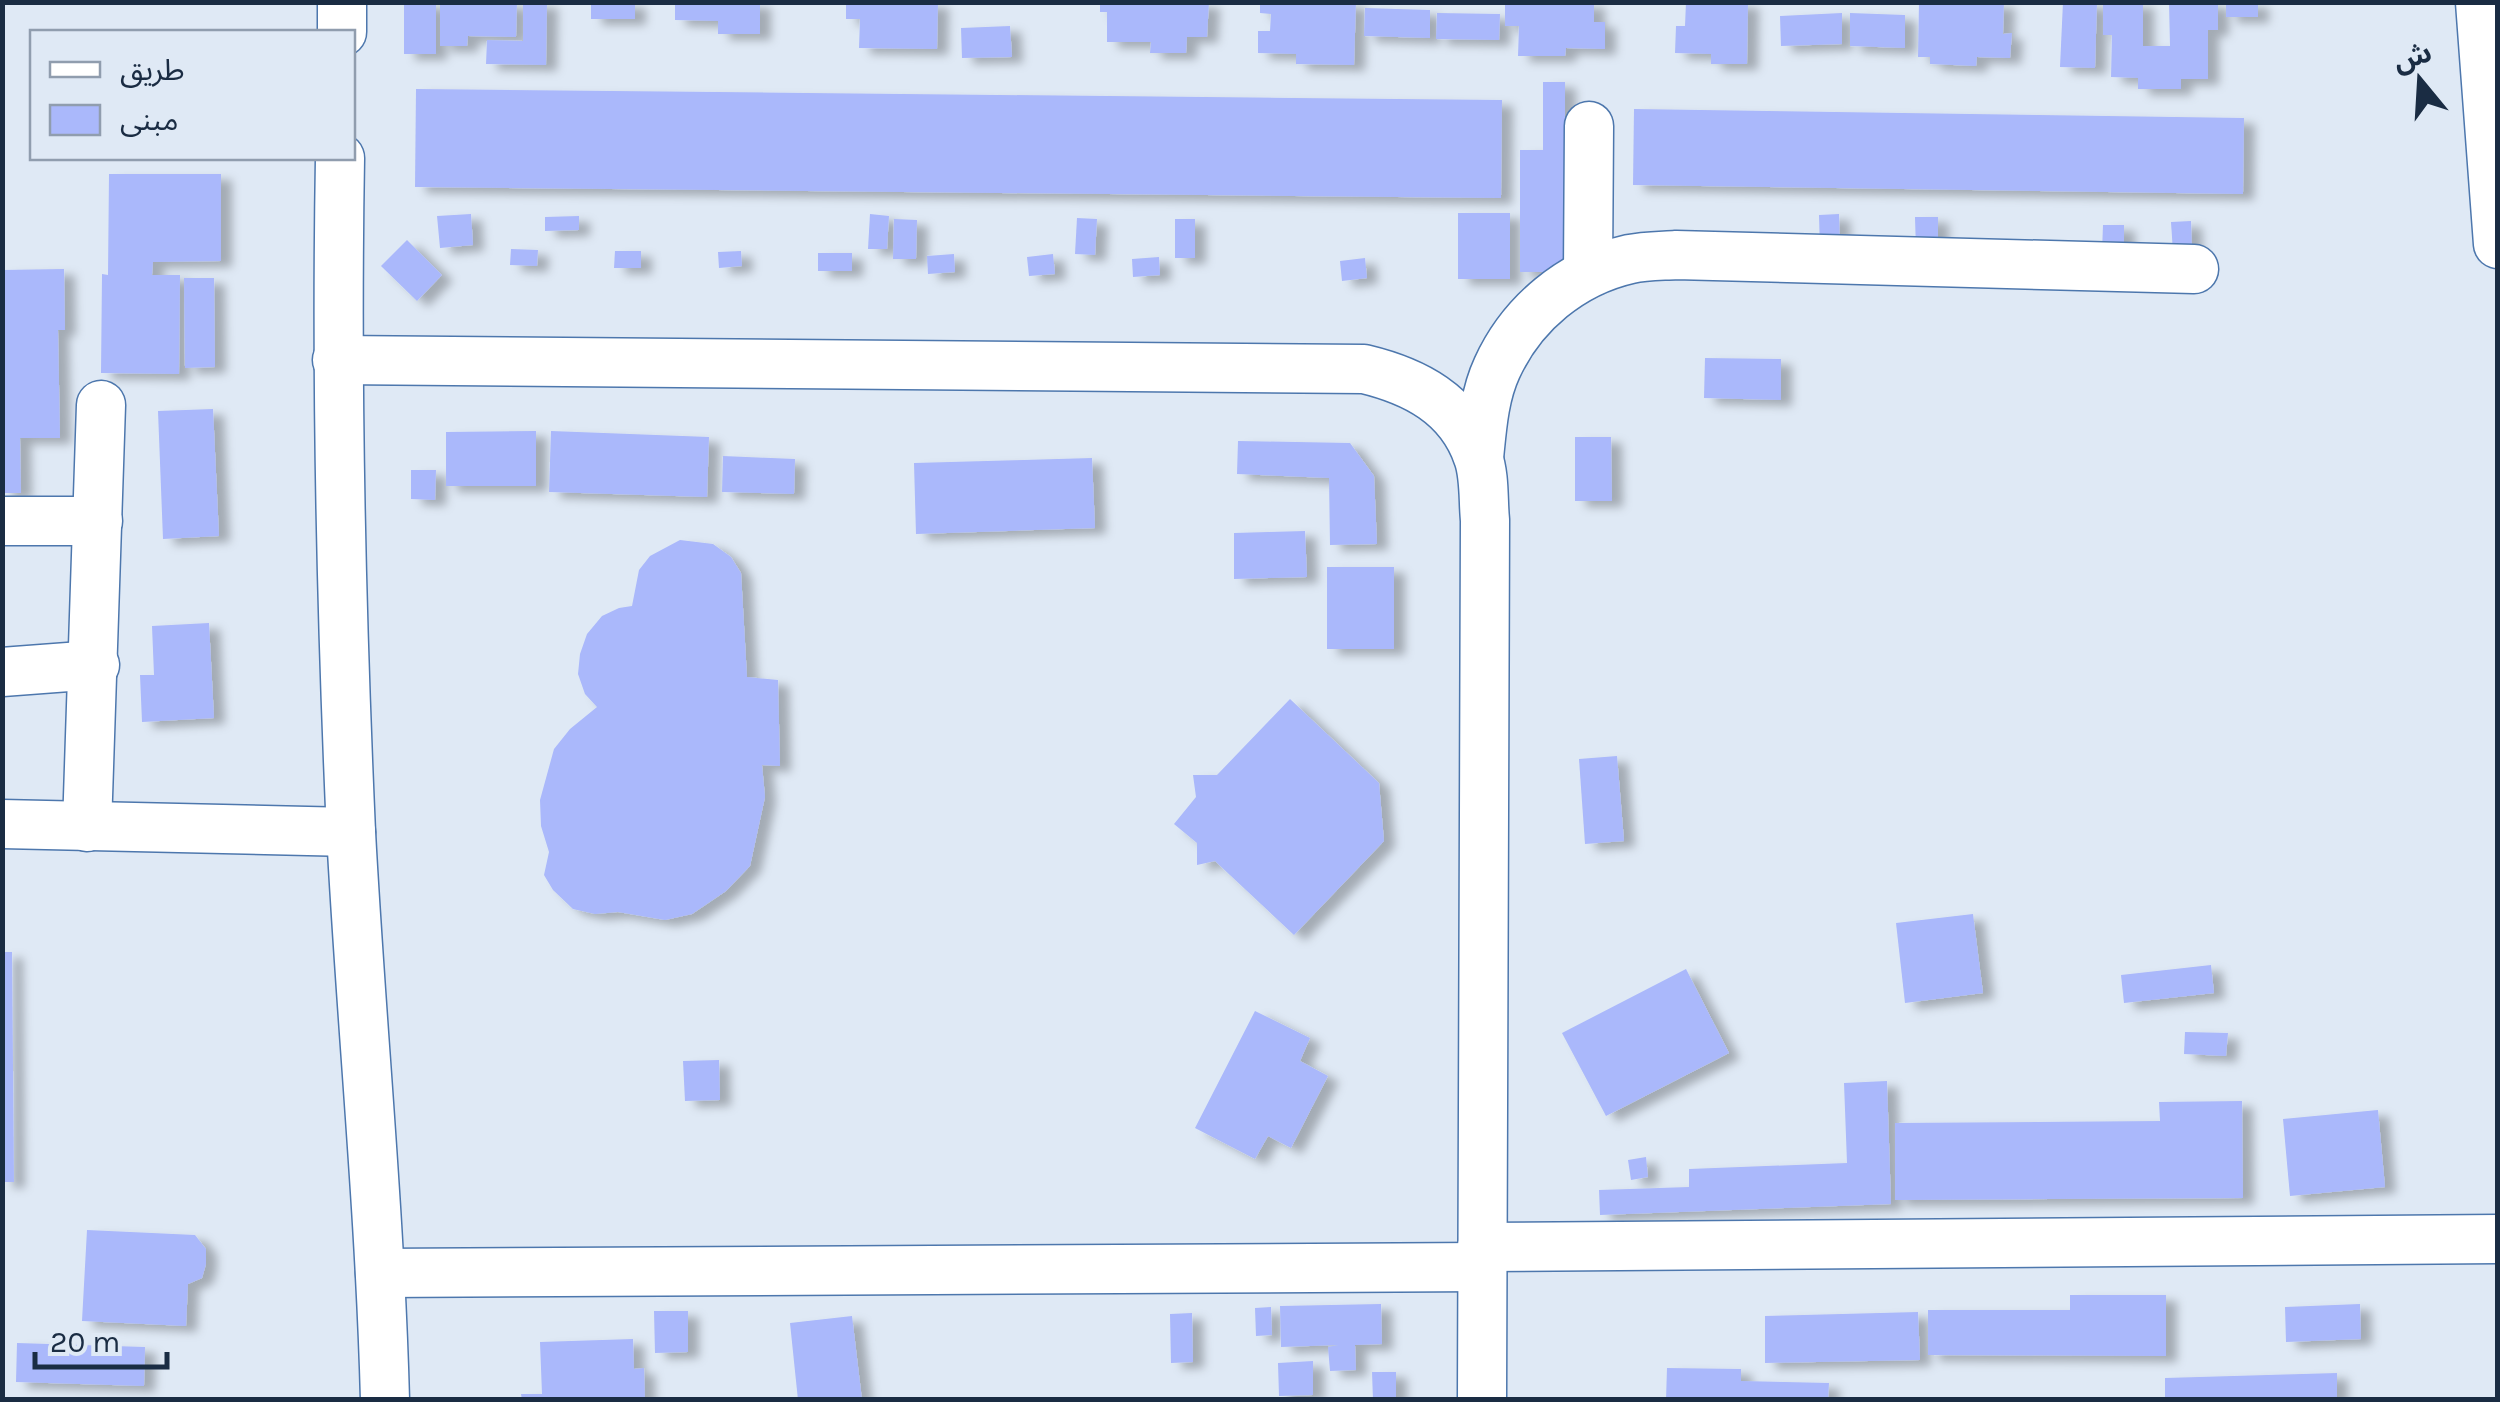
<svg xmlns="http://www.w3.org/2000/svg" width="2500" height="1402" font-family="Karla,'Noto Sans Arabic',sans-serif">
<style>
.building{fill:#aab8fb;filter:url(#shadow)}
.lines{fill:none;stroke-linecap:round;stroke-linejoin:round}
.street-casing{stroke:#4d77ad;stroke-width:51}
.street{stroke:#fff;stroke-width:48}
</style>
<defs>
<filter id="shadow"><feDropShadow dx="11" dy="6" stdDeviation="5" flood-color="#0004"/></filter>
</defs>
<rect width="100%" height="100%" fill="#dfe9f5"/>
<g class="building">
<rect x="404" y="2" width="32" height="52"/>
<polygon points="440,2 517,2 516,37 468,36 467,46 440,46"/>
<polygon points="523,2 547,2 546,65 486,64 487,40 523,41"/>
<rect x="591" y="2" width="44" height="17"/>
<polygon points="675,2 760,2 760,34 718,34 718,21 675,20"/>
<polygon points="846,2 938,2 937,49 859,48 860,19 846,19"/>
<polygon points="1100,2 1209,2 1207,37 1187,37 1186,53 1150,53 1151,42 1107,42 1107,12 1100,12"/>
<polygon points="1260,2 1356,2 1354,65 1296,64 1296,54 1258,53 1258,31 1270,31 1271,14 1260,13"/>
<polygon points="1505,2 1594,2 1594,22 1605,22 1605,49 1566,48 1565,56 1518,56 1519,26 1505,26"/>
<polygon points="1686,2 1748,2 1747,64 1711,64 1711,54 1675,53 1676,26 1685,26"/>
<polygon points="1919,2 2004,2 2003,34 2012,33 2010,58 1977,57 1976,66 1930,64 1930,57 1918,57"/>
<polygon points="2063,2 2097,2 2095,68 2060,67"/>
<polygon points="2103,2 2143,2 2143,46 2170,46 2169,2 2218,2 2218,30 2208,30 2208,79 2181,79 2181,89 2138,89 2138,78 2111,77 2112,35 2103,35"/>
<rect x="2226" y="2" width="32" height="15"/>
<polygon points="1365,8 1430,10 1430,38 1364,36"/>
<polygon points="1437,13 1500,14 1499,40 1436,39"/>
<polygon points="1842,13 1842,44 1781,46 1780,16"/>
<polygon points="1850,13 1905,15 1905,48 1850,46"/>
<polygon points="1010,26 1012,57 962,58 961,28"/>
<polygon points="1543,82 1565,82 1565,272 1520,272 1520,150 1543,150"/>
<polygon points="416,89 1502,100 1501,198 415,187"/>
<polygon points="1634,109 2244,118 2243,194 1633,185"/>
<polygon points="109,174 221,174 221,261 153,262 152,275 180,275 179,374 101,373 102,274 108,275"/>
<rect x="1458" y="213" width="52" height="66"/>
<polygon points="471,214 473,245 440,248 437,216"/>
<polygon points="870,214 889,216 887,249 868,249"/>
<polygon points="1839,214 1840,250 1820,250 1819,215"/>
<polygon points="579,216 579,230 545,231 545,217"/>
<polygon points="1915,217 1938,217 1938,249 1916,250"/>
<polygon points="1077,218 1097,219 1095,255 1075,254"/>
<polygon points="894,219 917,220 916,259 893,259"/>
<rect x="1175" y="219" width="20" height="39"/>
<polygon points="2191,221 2192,251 2173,252 2171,222"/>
<polygon points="2103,225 2124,225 2124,253 2102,252"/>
<polygon points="407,240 442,275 417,301 381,266"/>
<polygon points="511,249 538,250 537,266 510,265"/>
<polygon points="615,251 641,251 641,268 614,268"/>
<polygon points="741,251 742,266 719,268 718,252"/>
<rect x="818" y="253" width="34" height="18"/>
<polygon points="954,254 955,272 928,274 927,256"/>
<polygon points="1053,254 1055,274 1029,276 1027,257"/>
<polygon points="1159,257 1160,275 1133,277 1132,259"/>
<polygon points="1365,258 1367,278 1342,281 1340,261"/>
<polygon points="64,269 65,330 58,330 60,438 20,438 21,493 2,493 2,270"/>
<polygon points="184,278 214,278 215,367 185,368"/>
<polygon points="1705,358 1781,359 1781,400 1704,398"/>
<polygon points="213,409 219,536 163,539 158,411"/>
<polygon points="536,431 536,486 446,486 446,432"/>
<polygon points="551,431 709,437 707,497 549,492"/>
<polygon points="1575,437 1611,437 1612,501 1575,501"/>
<polygon points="1238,441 1350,443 1374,476 1377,544 1330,545 1329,478 1237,474"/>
<polygon points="723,456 795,459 794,494 722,492"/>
<polygon points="1092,458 1095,528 916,534 914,463"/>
<polygon points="411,470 436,470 435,500 411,499"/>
<polygon points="1305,531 1307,577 1234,579 1234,533"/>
<polygon points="680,540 713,544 731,557 741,573 747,677 778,680 780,766 762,765 765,797 750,866 726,891 692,914 665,920 618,912 595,914 573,909 553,890 544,875 549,852 541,826 540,800 554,749 570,729 597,707 585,694 578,674 580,654 587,634 602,616 619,608 632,606 639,570 650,556"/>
<rect x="1327" y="567" width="67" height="82"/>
<polygon points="209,623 214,718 142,722 140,675 154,675 152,626"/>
<polygon points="1290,699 1379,783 1384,841 1294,935 1215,861 1197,865 1197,843 1174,824 1196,797 1193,775 1217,775"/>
<polygon points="1617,756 1624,841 1585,844 1579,759"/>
<polygon points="1973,914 1983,993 1905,1003 1896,923"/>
<polygon points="2,952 12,952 14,1182 2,1182"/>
<polygon points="2211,965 2214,993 2124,1003 2121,975"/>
<polygon points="1686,969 1729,1053 1606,1116 1562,1033"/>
<polygon points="1255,1011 1310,1038 1300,1061 1328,1076 1291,1148 1268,1136 1255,1159 1195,1128"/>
<polygon points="2185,1032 2228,1033 2226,1056 2184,1054"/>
<polygon points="719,1060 720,1100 685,1101 683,1061"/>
<polygon points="1887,1081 1891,1204 1600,1215 1599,1190 1689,1187 1689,1169 1847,1163 1844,1083"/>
<polygon points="2242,1101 2243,1198 1895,1200 1895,1123 2160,1121 2159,1102"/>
<polygon points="2378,1110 2385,1187 2290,1196 2283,1119"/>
<polygon points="1646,1157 1648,1177 1631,1180 1628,1160"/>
<polygon points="87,1230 195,1235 206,1249 206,1264 202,1278 188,1284 186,1326 82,1321"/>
<polygon points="2070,1295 2166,1295 2166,1356 1928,1355 1928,1310 2070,1310"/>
<polygon points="1381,1304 1382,1344 1355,1345 1356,1370 1330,1371 1328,1347 1338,1345 1281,1347 1280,1306"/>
<polygon points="2360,1304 2361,1339 2286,1342 2285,1307"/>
<polygon points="1271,1307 1272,1335 1256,1336 1255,1308"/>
<polygon points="654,1311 688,1311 688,1352 655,1353"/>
<polygon points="1918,1312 1920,1360 1765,1363 1765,1316"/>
<polygon points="1192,1313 1193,1362 1171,1363 1170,1314"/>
<polygon points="852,1316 862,1400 798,1400 790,1323"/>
<polygon points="633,1339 634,1369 644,1368 645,1400 522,1400 521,1394 542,1394 540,1342"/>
<polygon points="17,1343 145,1347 144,1386 16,1382"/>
<polygon points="1313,1361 1313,1395 1279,1396 1278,1363"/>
<polygon points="1667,1368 1741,1369 1741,1381 1829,1383 1828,1400 1666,1400"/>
<polygon points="1372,1372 1396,1372 1396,1400 1373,1400"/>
<polygon points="2337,1373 2337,1400 2165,1400 2165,1378"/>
</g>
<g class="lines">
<defs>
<g id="street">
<polyline points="2480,2 2498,244"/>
<polyline points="342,32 342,2"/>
<path d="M340 158C336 382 341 607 351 832 361 1021 380 1210 385 1400"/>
<polyline points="1588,273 1589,126"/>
<path d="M337 360 1364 369C1414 381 1460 404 1478 457 1485 476 1483 501 1485 520L1482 1400"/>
<path d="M1479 458C1482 428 1484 396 1497 368 1522 313 1572 272 1630 259 1644 256 1661 256 1676 255L2194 269"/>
<polyline points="2,521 98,521"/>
<polyline points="2,672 95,665"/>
<polyline points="2,824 351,832"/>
<polyline points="87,827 101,405"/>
<polyline points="1482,1247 2498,1239"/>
<polyline points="380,1273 1482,1267"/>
</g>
</defs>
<use href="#street" class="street-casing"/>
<use href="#street" class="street"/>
</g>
<rect width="2500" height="1402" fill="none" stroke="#1a2c43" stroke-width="10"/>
<rect x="30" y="30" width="325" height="130" fill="#dfe9f5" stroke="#909dae" stroke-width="2.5"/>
<rect x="50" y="62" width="50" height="15" fill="#ffffff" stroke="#909dae" stroke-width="2.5"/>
<text x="120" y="80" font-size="30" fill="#1a2c43">طريق</text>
<rect x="50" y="105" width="50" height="30" fill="#aab8fb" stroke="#909dae" stroke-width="2.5"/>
<text x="120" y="130" font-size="30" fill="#1a2c43">مبنى</text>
<g transform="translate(2420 80) rotate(342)" stroke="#dfe9f5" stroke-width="8" paint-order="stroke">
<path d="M0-8L18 38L0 25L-18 38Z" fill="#1a2c43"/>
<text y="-15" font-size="28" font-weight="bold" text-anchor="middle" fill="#1a2c43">ش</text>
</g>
<path d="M35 1352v15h132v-15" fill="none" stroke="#1a2c43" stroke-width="5"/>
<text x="50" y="1352" font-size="30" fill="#1a2c43" stroke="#dfe9f5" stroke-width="8" paint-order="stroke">20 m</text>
</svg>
